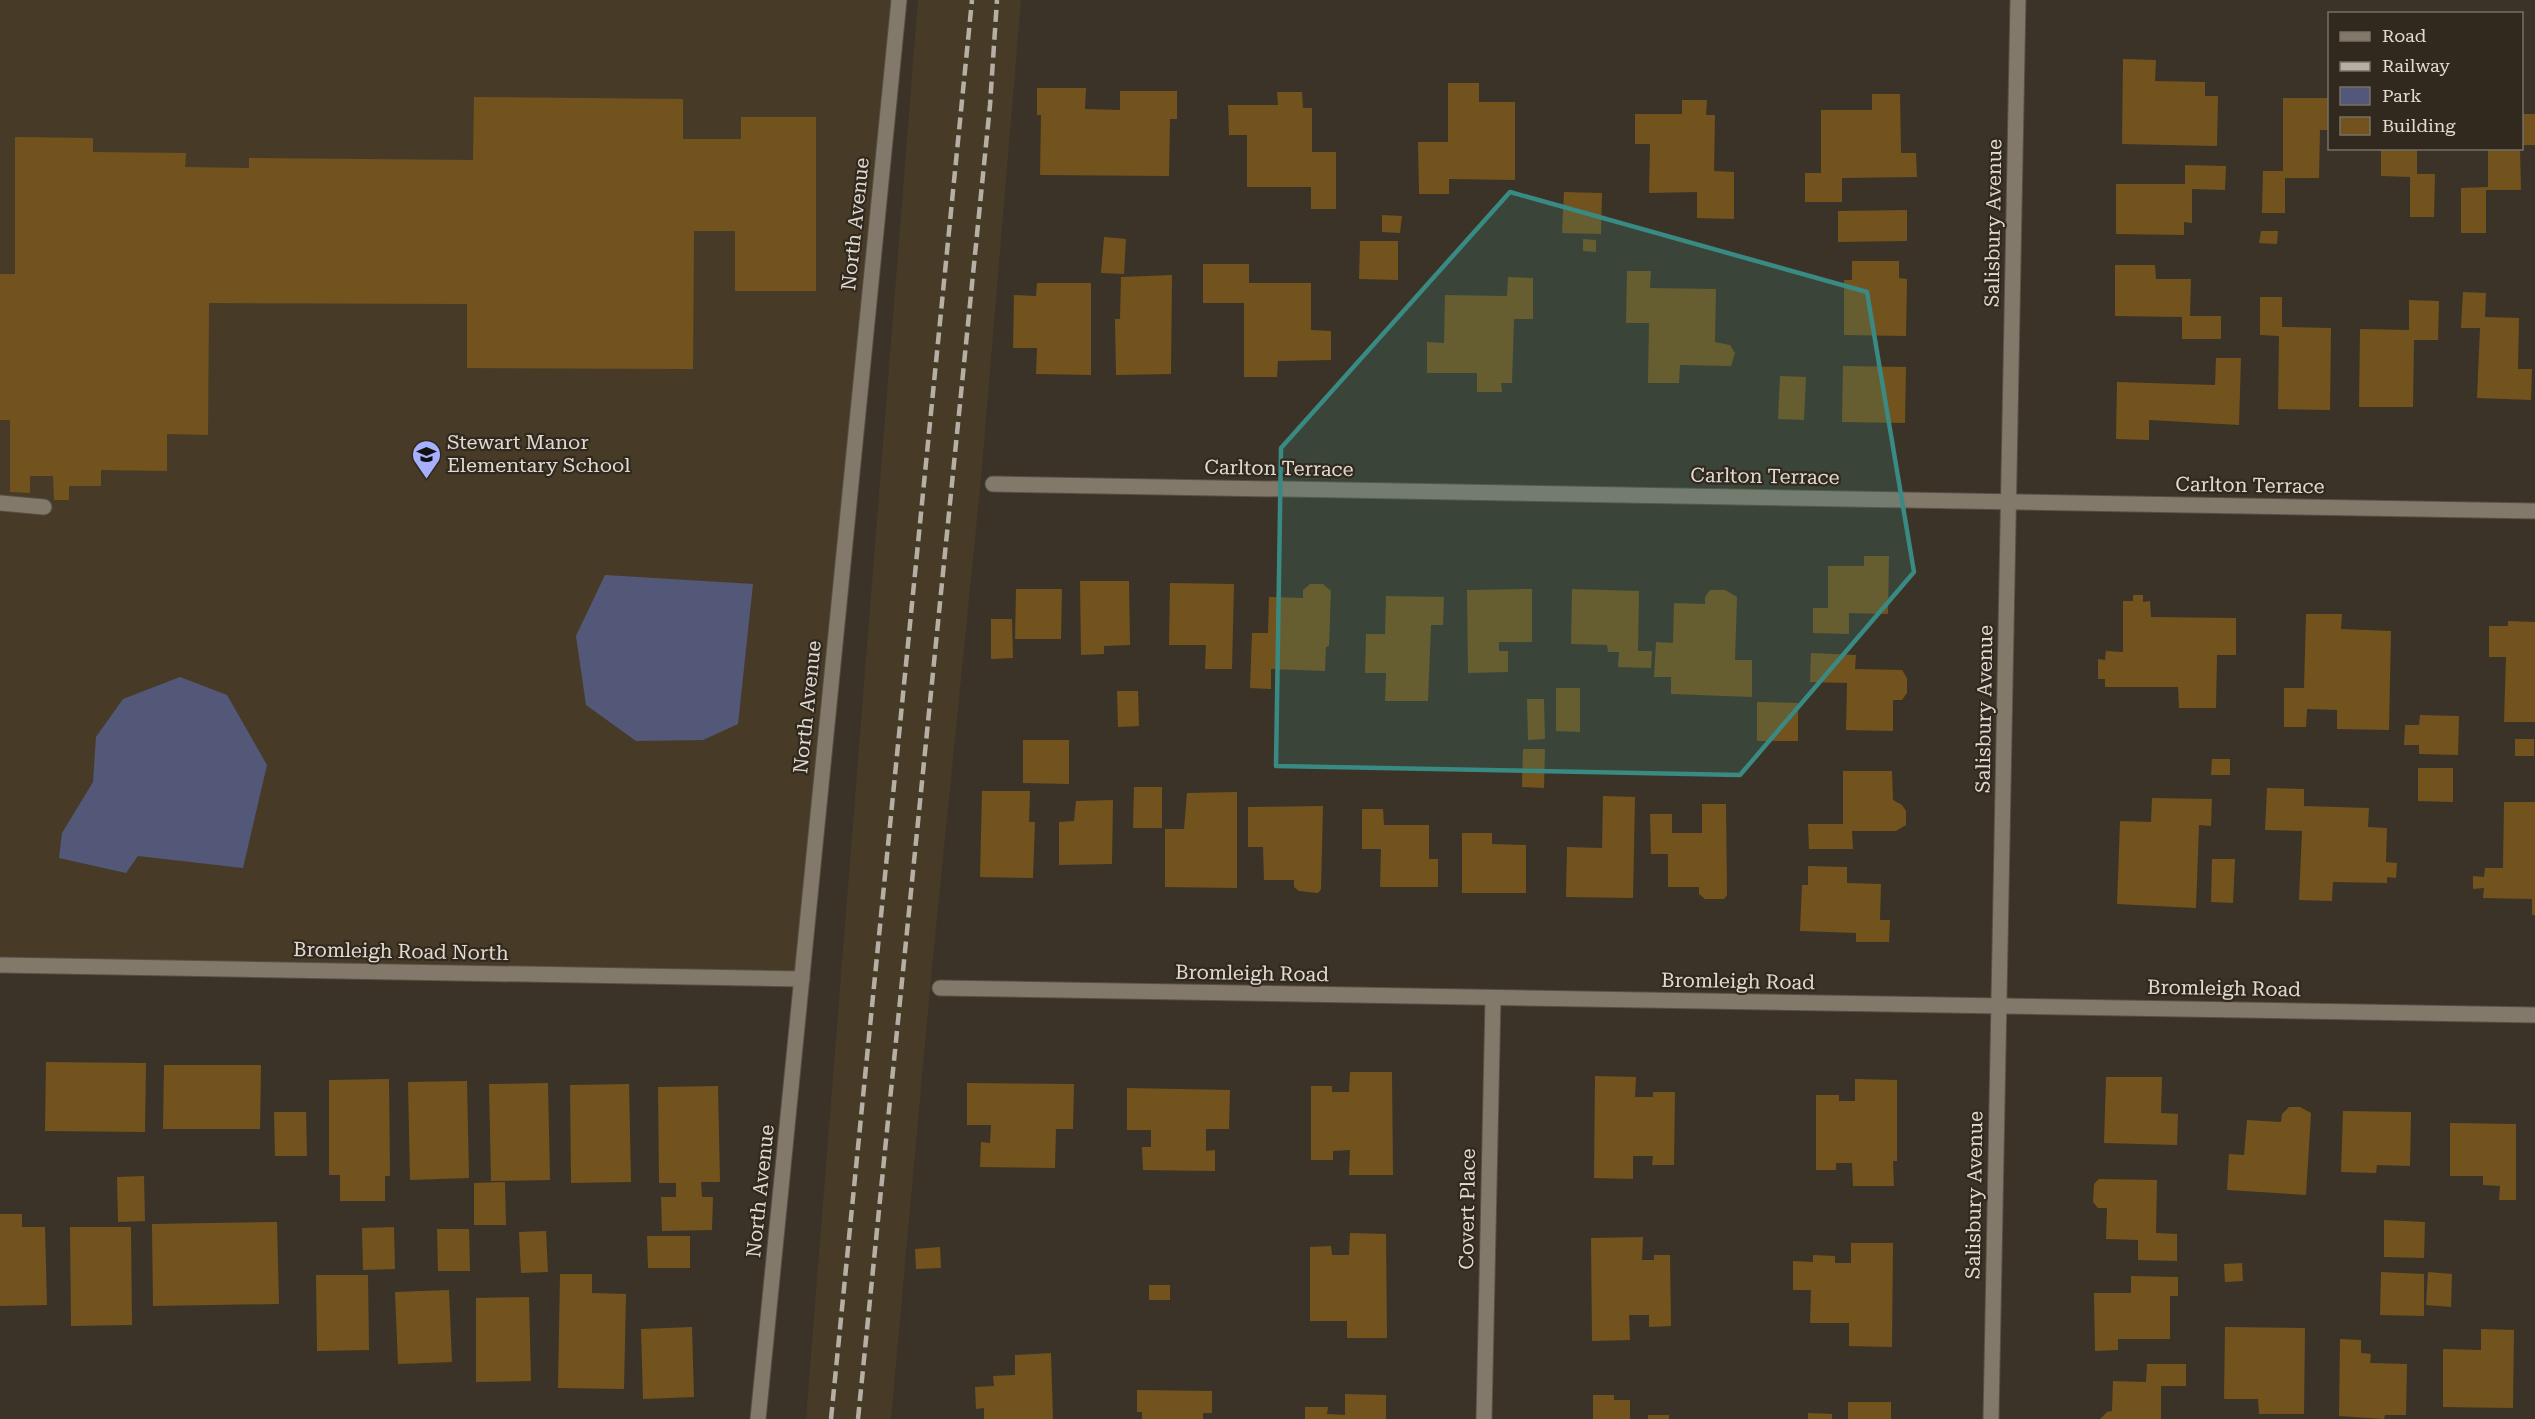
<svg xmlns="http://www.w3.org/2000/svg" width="2535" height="1419" font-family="'Roboto Serif',serif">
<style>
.built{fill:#473b28}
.green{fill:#545878}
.building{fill:#72531d}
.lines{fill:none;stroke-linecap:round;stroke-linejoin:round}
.lane-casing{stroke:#575046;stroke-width:17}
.street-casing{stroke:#575046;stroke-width:17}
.lane{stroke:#83796b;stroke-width:15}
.street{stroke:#83796b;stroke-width:15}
.rail{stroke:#b5afa6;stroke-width:4.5;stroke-dasharray:12 6;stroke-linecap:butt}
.marked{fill:#398a82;fill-opacity:0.2;stroke:#398a82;stroke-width:4.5;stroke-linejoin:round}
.labels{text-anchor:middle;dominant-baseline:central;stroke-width:4.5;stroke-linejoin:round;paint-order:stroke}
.street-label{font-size:20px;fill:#e0dad3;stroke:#31291d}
.poi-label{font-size:20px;fill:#e0dad3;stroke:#31291d;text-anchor:start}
</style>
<rect width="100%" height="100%" fill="#3b3327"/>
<g class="built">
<polygon points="0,0 899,0 802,979 0,965"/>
<polygon points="918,0 1021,0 981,479 932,967 891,1419 806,1419"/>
</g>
<g class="green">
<polygon points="605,575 753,584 738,724 703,740 636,741 586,705 576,636"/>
<polygon points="180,677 227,695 267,765 243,868 138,856 126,873 59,858 62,833 93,782 96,737 123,699"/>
</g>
<g class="building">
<polygon points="2123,59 2156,60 2155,81 2205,82 2205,96 2218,96 2217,146 2122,144"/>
<polygon points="1448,83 1479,83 1479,102 1515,102 1515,180 1449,179 1449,194 1419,194 1418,142 1448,142"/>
<polygon points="1037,88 1086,88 1085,109 1120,110 1120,91 1177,91 1177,119 1170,119 1169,176 1040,175 1041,115 1037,115"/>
<polygon points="1277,92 1302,92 1303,108 1312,108 1312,152 1336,152 1336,209 1311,209 1311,187 1247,187 1247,135 1229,135 1228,105 1278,105"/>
<polygon points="1872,94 1900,94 1901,153 1916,153 1917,177 1842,178 1842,202 1805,202 1805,173 1821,173 1821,110 1872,110"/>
<polygon points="474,97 683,99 683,139 741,139 741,117 816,117 816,291 735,291 735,231 694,231 693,369 467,368 467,304 209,303 208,435 167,434 167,471 101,470 101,486 69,486 69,500 54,500 53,476 30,476 30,493 10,492 10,420 0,420 0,274 15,274 15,137 93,138 93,152 186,153 185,167 249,168 249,158 473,160"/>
<polygon points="2283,98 2330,98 2330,130 2320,130 2319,178 2285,178 2285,213 2262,213 2263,171 2283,171"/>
<polygon points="1682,100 1707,100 1706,115 1715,115 1714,171 1734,172 1734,219 1697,218 1697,192 1649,193 1650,144 1635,144 1635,114 1682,114"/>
<rect x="2522" y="114" width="13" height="31"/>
<polygon points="2381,148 2417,148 2417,174 2435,174 2434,217 2410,217 2410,177 2381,176"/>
<polygon points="2488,148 2520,148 2521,190 2486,190 2486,233 2461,233 2461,188 2488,187"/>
<polygon points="2185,165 2226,166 2225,190 2192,189 2192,223 2184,222 2184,235 2116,234 2116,184 2185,184"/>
<polygon points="1564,192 1602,193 1601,234 1562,233"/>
<polygon points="1907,210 1907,241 1838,242 1838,211"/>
<polygon points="1382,215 1402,216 1400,233 1382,232"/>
<polygon points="2261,231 2278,231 2277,244 2259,243"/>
<polygon points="1104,237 1126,239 1124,274 1101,273"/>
<polygon points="1583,239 1596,240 1596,252 1583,251"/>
<polygon points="1360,241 1398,241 1398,280 1359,279"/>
<polygon points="1852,261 1899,261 1899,278 1907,279 1906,336 1844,335 1844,280 1852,280"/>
<polygon points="1203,264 1249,264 1249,283 1311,283 1311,330 1331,331 1331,360 1278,361 1277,377 1244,377 1244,303 1203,303"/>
<polygon points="2115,265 2155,265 2156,279 2191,279 2190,316 2221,316 2221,339 2182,339 2182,317 2115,316"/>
<polygon points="1627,271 1651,271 1650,288 1716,289 1715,342 1730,345 1735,353 1731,366 1680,365 1679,383 1648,383 1649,323 1626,323"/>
<polygon points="1172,275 1171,374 1116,375 1115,319 1120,319 1121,277"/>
<polygon points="1508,277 1533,278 1533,319 1514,319 1512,383 1501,383 1502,392 1477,392 1477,373 1427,373 1427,342 1444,343 1445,295 1507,296"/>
<polygon points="1037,283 1091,283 1091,375 1036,374 1037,348 1013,348 1014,295 1036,296"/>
<polygon points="2463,292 2486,293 2485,317 2519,318 2518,369 2532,369 2531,400 2477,398 2480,328 2461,328"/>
<polygon points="2260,297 2282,297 2282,327 2331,328 2330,410 2278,409 2279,336 2260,335"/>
<polygon points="2409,300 2439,301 2438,340 2414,340 2413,407 2359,407 2360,329 2409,330"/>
<polygon points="2216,358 2241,358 2239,425 2149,420 2149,440 2116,439 2117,382 2215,385"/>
<polygon points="1843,366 1906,367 1905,423 1842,422"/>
<polygon points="1780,376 1806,377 1804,420 1778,419"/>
<polygon points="1864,556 1889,556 1888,614 1849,613 1849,634 1813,633 1813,608 1828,608 1828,566 1864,566"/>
<polygon points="1080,581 1129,581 1130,645 1104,646 1104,654 1081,655"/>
<polygon points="1170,583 1234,584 1232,669 1205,669 1206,645 1169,645"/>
<polygon points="1310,584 1323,584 1331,591 1329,646 1326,647 1325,671 1271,669 1271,689 1250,688 1252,633 1268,633 1269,597 1303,598 1303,590"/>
<polygon points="1016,589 1062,589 1061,639 1015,639"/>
<polygon points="1532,589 1532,642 1499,642 1499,651 1508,651 1508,672 1468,673 1467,590"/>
<polygon points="1572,589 1639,591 1638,651 1652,651 1651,668 1618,667 1619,652 1608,652 1607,645 1571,644"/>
<polygon points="1710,590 1725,590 1737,597 1735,660 1752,660 1752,697 1671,694 1671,677 1654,677 1656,642 1673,643 1674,603 1705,604 1705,597"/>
<polygon points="2133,595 2143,595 2143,602 2150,601 2151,617 2236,618 2236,655 2217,655 2216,708 2179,708 2178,687 2105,687 2105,679 2098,679 2098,659 2105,660 2106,651 2123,652 2123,601 2133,601"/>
<polygon points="1386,596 1444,597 1443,625 1431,625 1428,701 1385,701 1386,673 1365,673 1366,634 1385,634"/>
<polygon points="2306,614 2342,614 2341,629 2391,631 2389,730 2337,729 2337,710 2307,709 2306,727 2284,727 2284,688 2304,688"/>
<polygon points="991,619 1012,619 1013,658 991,659"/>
<polygon points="2508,621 2535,622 2535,722 2504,722 2506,657 2489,657 2489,626 2508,626"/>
<polygon points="1811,653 1856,655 1855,669 1902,670 1907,678 1907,693 1902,700 1893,700 1893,731 1846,730 1847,683 1810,682"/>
<polygon points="1556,688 1580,688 1580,732 1556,731"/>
<polygon points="1117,691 1138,691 1139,726 1118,727"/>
<polygon points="1527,699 1544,699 1545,739 1528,740"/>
<polygon points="1757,702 1798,703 1798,741 1757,741"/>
<polygon points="2420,715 2459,716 2458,755 2419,754 2419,745 2404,745 2405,725 2419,725"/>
<rect x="2515" y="739" width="19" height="17"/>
<polygon points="1023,740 1069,740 1069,784 1023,783"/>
<polygon points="1523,749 1545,749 1544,788 1522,787"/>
<polygon points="2212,759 2230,759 2230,775 2211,775"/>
<polygon points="2418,768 2453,768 2453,802 2418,801"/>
<polygon points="1843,771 1892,771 1893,800 1902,805 1906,811 1906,825 1896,831 1852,831 1853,849 1809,849 1808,824 1843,824"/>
<polygon points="1134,787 1162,787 1162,828 1133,828"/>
<polygon points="2267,788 2304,789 2304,806 2369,808 2368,827 2387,828 2386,862 2397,863 2396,878 2387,877 2387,883 2333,882 2332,901 2299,900 2302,831 2265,830"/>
<polygon points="982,791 1030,791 1029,822 1035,822 1033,878 980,877"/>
<polygon points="1237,792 1237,888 1165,887 1165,829 1184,829 1187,793"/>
<polygon points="1603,796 1635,797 1633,898 1566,897 1567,847 1602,848"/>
<polygon points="2152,798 2212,799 2211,826 2199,825 2196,908 2117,904 2120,821 2151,822"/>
<polygon points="1113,800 1112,864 1059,865 1059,822 1074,821 1076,801"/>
<polygon points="2504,802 2535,802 2535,915 2532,915 2532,899 2483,898 2484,888 2473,889 2473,876 2484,877 2485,868 2503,868"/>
<polygon points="1702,804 1726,804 1727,895 1724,899 1705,899 1699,894 1699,887 1668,887 1668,854 1651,854 1650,814 1672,814 1672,833 1702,833"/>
<polygon points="1323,806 1321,889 1318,893 1299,891 1294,887 1294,880 1264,880 1263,847 1248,847 1248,807"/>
<polygon points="1362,809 1383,809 1384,825 1429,825 1429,859 1438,859 1438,887 1380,887 1381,849 1362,849"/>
<polygon points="1462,833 1492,833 1492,844 1526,845 1526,893 1462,893"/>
<polygon points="2212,859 2235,859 2233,903 2211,902"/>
<polygon points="1808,866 1847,867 1847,883 1881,884 1880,920 1890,920 1889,942 1856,942 1856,933 1800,931 1802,885 1808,885"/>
<polygon points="46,1062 146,1063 145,1132 45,1131"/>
<polygon points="164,1065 261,1065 260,1129 163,1129"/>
<polygon points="1350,1072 1392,1072 1393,1175 1349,1175 1350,1150 1333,1151 1333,1160 1311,1160 1311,1086 1332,1086 1332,1092 1349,1092"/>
<polygon points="1595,1076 1636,1077 1635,1097 1653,1097 1653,1092 1675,1092 1674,1165 1652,1165 1653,1156 1633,1156 1633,1179 1594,1178"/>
<polygon points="2106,1077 2162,1077 2161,1113 2178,1114 2177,1145 2104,1143"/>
<polygon points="389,1079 390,1176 385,1176 385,1201 340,1201 340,1175 329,1175 329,1080"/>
<polygon points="1855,1079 1897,1080 1897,1161 1893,1161 1894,1186 1853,1186 1852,1163 1836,1163 1836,1170 1816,1170 1816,1095 1839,1095 1839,1101 1855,1101"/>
<polygon points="467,1081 469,1178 410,1180 408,1082"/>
<polygon points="548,1083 550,1180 491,1181 489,1084"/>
<polygon points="967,1083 1074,1084 1073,1129 1056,1129 1055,1168 980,1167 981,1142 990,1143 991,1125 967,1125"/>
<polygon points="629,1084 631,1182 571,1183 570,1085"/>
<polygon points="718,1086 720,1182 701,1182 702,1197 713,1197 712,1230 662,1231 661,1197 676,1197 676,1183 659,1183 658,1087"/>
<polygon points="1127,1088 1230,1090 1229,1129 1206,1129 1206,1151 1215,1150 1215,1171 1143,1170 1142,1147 1151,1147 1151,1130 1127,1130"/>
<polygon points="2289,1107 2300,1107 2311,1113 2306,1195 2227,1190 2229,1154 2244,1155 2247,1120 2281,1122 2282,1114"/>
<polygon points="2343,1111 2411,1112 2410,1166 2377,1165 2376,1173 2341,1172"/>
<polygon points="274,1112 306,1112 307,1156 275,1156"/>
<polygon points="2450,1123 2516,1124 2516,1200 2499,1200 2500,1186 2483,1185 2483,1176 2450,1176"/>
<polygon points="144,1176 145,1221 118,1222 117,1177"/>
<polygon points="2099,1179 2157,1180 2156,1233 2177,1234 2177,1261 2138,1260 2138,1240 2106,1239 2107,1208 2098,1208 2093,1202 2094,1184"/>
<polygon points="505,1182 506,1225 474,1225 474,1183"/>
<polygon points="0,1214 22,1214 22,1227 45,1227 47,1305 0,1306"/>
<polygon points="2384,1220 2425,1222 2424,1258 2384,1257"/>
<polygon points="277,1222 279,1304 153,1306 152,1224"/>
<polygon points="70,1227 131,1227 132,1325 71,1326"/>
<polygon points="394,1227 395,1269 363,1270 362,1228"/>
<polygon points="437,1229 469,1229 470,1271 438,1271"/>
<polygon points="546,1231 548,1272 521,1273 519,1232"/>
<polygon points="1350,1233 1386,1234 1387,1338 1347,1338 1347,1321 1310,1321 1310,1247 1331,1246 1332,1255 1349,1255"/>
<polygon points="647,1236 690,1236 690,1268 648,1268"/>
<polygon points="1643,1237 1642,1260 1654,1260 1654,1255 1670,1255 1671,1326 1649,1327 1649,1315 1629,1315 1630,1340 1592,1341 1591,1238"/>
<polygon points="1851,1243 1893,1243 1892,1347 1849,1346 1849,1323 1810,1323 1811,1290 1793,1290 1793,1261 1813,1262 1813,1255 1835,1256 1835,1263 1851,1263"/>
<polygon points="940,1247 941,1268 916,1269 915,1249"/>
<polygon points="2242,1263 2243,1281 2225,1282 2224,1264"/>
<polygon points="2381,1272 2424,1274 2424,1316 2380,1315"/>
<polygon points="2428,1272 2452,1274 2451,1307 2426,1305"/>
<polygon points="560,1274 592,1274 592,1293 626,1294 624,1389 558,1388"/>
<polygon points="316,1275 368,1275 369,1350 317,1351"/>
<polygon points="2131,1276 2178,1277 2178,1296 2170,1296 2170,1339 2118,1339 2118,1350 2095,1351 2094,1293 2131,1293"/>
<rect x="1149" y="1285" width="21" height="15"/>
<polygon points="449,1290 452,1362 398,1364 395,1292"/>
<polygon points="529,1297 531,1381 476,1382 476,1298"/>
<polygon points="692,1327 694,1397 643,1399 641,1329"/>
<polygon points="2225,1327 2305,1328 2304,1414 2259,1414 2258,1399 2224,1399"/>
<polygon points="2481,1329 2514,1330 2513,1408 2443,1407 2443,1349 2481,1350"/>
<polygon points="2340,1339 2361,1340 2361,1353 2371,1354 2370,1363 2407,1364 2406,1415 2385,1415 2384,1419 2339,1416"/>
<polygon points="1051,1353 1053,1419 984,1419 984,1408 976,1409 975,1387 994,1386 993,1376 1015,1375 1015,1355"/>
<polygon points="2147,1364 2186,1364 2186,1386 2161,1386 2161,1419 2100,1419 2107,1412 2112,1411 2113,1381 2146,1382"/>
<polygon points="1137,1390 1212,1391 1212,1413 1203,1413 1203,1419 1142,1419 1142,1412 1137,1412"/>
<polygon points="1345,1394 1386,1395 1386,1419 1305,1419 1305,1407 1328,1407 1327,1414 1345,1415"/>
<polygon points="1593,1395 1614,1395 1614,1400 1630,1400 1630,1419 1593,1419"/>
<rect x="1848" y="1402" width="43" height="17"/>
<polygon points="1808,1413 1832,1414 1832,1419 1808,1419"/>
<rect x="1648" y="1415" width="21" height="4"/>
</g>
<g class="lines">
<defs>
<polyline id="lane" points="0,503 44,507"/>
<g id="street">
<polyline points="993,484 2535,511"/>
<polyline points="0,965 802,979"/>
<polyline points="940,988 2535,1015"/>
<polyline points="758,1419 899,0"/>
<polyline points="1484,1419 1493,999"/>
<polyline points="1991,1419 2018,0"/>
</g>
</defs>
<use href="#lane" class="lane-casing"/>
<use href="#street" class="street-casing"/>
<use href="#lane" class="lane"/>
<use href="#street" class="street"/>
<g class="rail">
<polyline points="831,1419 972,0"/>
<polyline points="858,1419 990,105 997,0"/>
</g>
</g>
<path class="marked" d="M1510 192 1867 292 1914 572 1740 775 1276 766 1281 448Z"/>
<defs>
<symbol id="school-pin" viewBox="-11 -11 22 30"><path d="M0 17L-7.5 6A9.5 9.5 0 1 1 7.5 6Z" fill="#a7b0fc" stroke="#31291d"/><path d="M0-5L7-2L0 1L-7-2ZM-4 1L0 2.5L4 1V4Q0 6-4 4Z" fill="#111"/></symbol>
</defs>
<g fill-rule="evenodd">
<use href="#school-pin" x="410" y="438" width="33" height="45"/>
</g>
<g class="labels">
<g class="street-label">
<text transform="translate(1993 223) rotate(-89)">Salisbury Avenue</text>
<text transform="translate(855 224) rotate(-84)">North Avenue</text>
<text transform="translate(1279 468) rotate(1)">Carlton Terrace</text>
<text transform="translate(1765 476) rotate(1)">Carlton Terrace</text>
<text transform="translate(2250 485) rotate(1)">Carlton Terrace</text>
<text transform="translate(807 707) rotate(-84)">North Avenue</text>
<text transform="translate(1984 709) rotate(-89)">Salisbury Avenue</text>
<text transform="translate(401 951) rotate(1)">Bromleigh Road North</text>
<text transform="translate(1252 973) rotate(1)">Bromleigh Road</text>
<text transform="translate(1738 981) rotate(1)">Bromleigh Road</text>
<text transform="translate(2224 988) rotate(1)">Bromleigh Road</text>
<text transform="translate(760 1191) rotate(-84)">North Avenue</text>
<text transform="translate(1974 1195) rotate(-89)">Salisbury Avenue</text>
<text transform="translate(1467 1209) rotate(-89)">Covert Place</text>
</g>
<g class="poi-label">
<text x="447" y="442">Stewart Manor<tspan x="447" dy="23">Elementary School</tspan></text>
</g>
</g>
<rect x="2328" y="12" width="195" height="138" fill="#31291d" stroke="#777066" stroke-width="1.5"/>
<rect x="2340" y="32" width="30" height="9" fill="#83796b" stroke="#777066" stroke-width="1.5"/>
<text x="2382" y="42" font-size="18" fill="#e0dad3">Road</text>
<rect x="2340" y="62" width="30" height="9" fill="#b5afa6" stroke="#777066" stroke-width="1.5"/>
<text x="2382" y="72" font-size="18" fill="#e0dad3">Railway</text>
<rect x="2340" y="87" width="30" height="18" fill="#545878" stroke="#777066" stroke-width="1.5"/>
<text x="2382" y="102" font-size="18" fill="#e0dad3">Park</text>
<rect x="2340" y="117" width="30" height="18" fill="#72531d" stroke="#777066" stroke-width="1.5"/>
<text x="2382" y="132" font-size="18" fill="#e0dad3">Building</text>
</svg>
